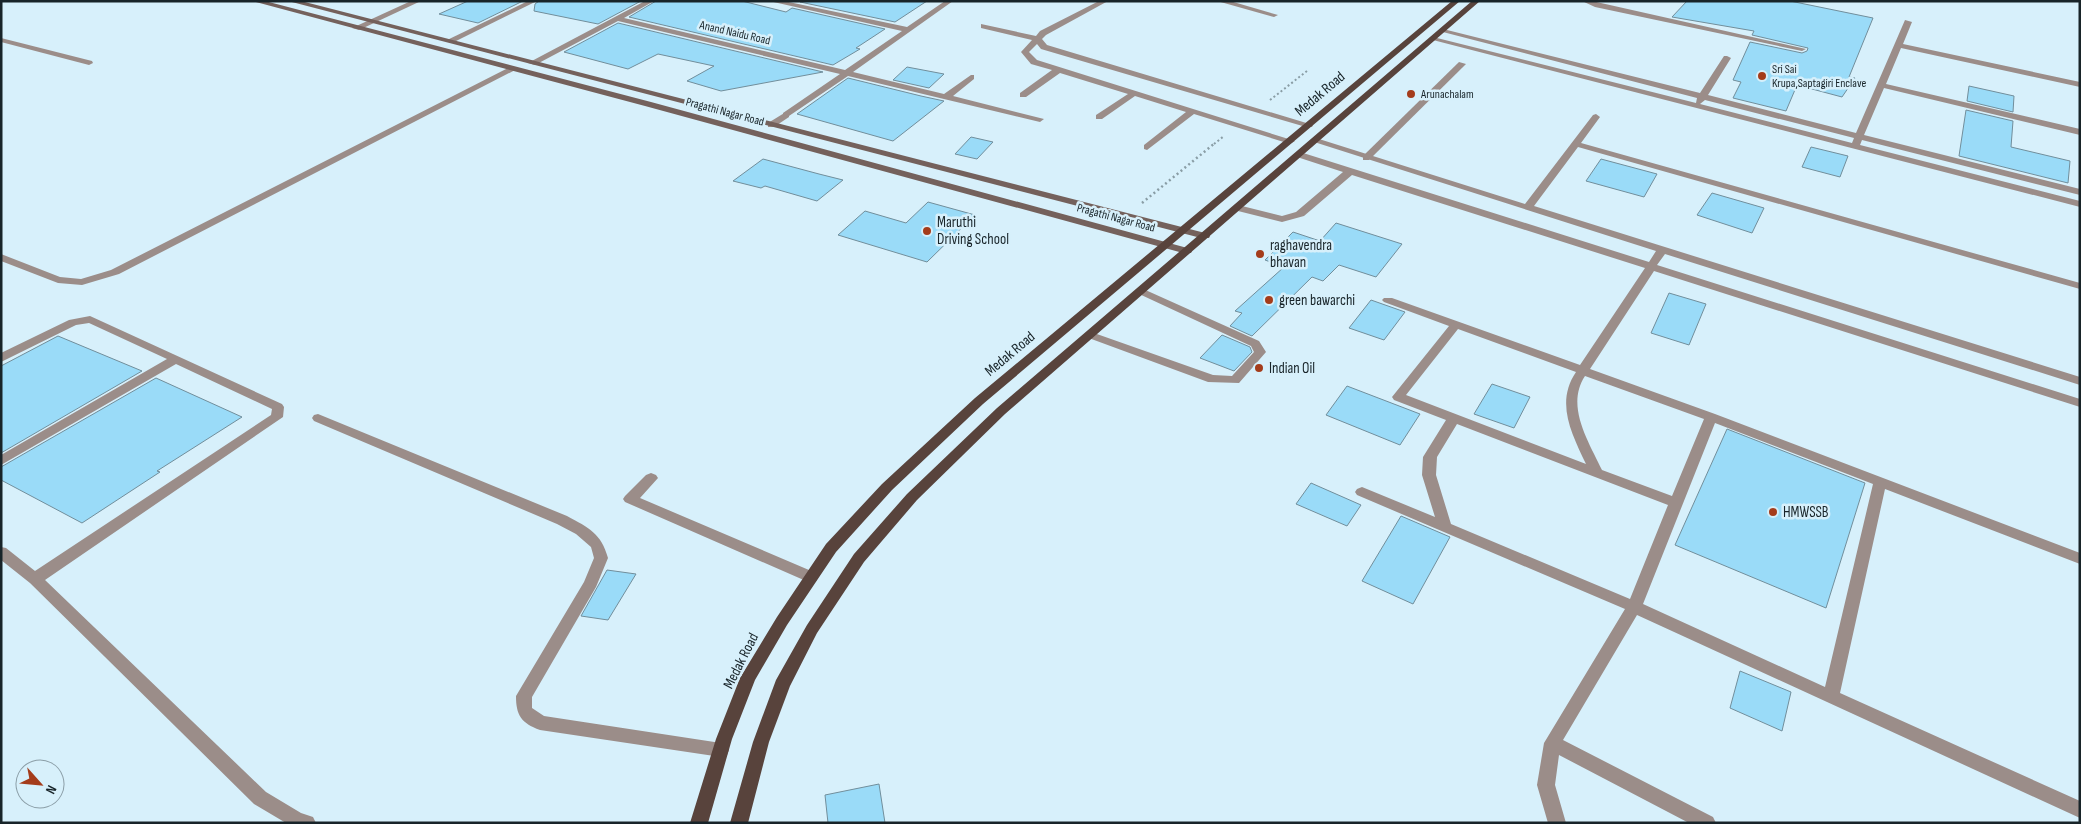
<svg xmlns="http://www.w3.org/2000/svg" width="2081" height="824" font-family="'Sofia Sans Condensed',sans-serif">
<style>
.building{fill:#9adbf8;stroke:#718e9b}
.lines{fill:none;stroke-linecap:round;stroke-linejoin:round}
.path-far1{stroke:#899da5;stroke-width:2;stroke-dasharray:2 2.5;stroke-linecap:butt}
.path{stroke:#899da5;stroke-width:2.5;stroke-dasharray:2 3;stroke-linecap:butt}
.service{fill:#9b8d89;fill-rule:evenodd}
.minor{fill:#9b8d89;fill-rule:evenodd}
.secondary{fill:#74615c;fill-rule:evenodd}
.primary{fill:#58433c;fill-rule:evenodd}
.poi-dot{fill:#a43c1b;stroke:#d7f0fb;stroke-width:2}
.labels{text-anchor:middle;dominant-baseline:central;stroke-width:5;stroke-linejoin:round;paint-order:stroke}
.far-street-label{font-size:12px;fill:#182429;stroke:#d7f0fb}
.far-poi-label{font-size:12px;fill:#182429;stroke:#d7f0fb;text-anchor:start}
.street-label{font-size:15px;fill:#182429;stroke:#d7f0fb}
.poi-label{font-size:15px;fill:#182429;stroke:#d7f0fb;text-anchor:start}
</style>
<rect width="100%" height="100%" fill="#d7f0fb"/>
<g class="building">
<polygon points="468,1 523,1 478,23 439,14"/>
<polygon points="539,1 641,1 598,24 534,11 535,4"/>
<polygon points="656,1 742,1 786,12 792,8 885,29 856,48 860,49 833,65 629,17"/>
<polygon points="802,1 927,1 895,22 800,2"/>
<polygon points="1687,1 1790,1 1873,18 1849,77 1855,78 1842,97 1797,85 1786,111 1733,98 1741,82 1733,80 1750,42 1802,53 1807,51 1808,48 1752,35 1754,31 1672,17"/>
<polygon points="618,23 823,72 721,91 687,81 714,66 658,54 628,69 564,52"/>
<polygon points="907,67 944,74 929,88 893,80"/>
<polygon points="848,78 921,96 944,101 893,141 797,114"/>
<polygon points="1969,86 2014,96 2013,112 1967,101"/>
<polygon points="1966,110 2013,121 2011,147 2070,161 2068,183 1959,156"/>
<polygon points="971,137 993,142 977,159 955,154"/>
<polygon points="1811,147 1848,156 1840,177 1802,167"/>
<polygon points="763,159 819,174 843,180 817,201 765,186 761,188 733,181"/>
<polygon points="1601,159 1657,174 1644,197 1586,181"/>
<polygon points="1712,193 1764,208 1752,233 1697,215"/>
<polygon points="928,202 975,215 927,262 838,235 865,211 906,223"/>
<polygon points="1336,223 1402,244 1376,277 1339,265 1323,281 1312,277 1252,336 1230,326 1242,313 1235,311 1284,267 1265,260 1293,232 1320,241"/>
<polygon points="1669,293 1706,304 1689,345 1651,333"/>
<polygon points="1371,300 1405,312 1384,340 1349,328"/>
<polygon points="1222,335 1250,347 1252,352 1234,371 1200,358"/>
<polygon points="58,336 142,371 1,453 1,366"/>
<polygon points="156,378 242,417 157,471 160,472 82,523 1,480 1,467"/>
<polygon points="1492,384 1530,397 1514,428 1474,414"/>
<polygon points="1347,386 1420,414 1400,445 1326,415"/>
<polygon points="1727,429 1865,483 1826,608 1675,545"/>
<polygon points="1311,483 1361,505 1347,526 1296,504"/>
<polygon points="1401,516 1450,537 1413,604 1362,581"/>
<polygon points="607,570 636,574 608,620 581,616"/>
<polygon points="1740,671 1791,692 1782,731 1730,708"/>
<polygon points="879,784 885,823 828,823 825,795"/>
</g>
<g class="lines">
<g class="path-far1">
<polyline points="1270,100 1307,71"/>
<polyline points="1214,144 1224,136"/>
</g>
<polyline class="path" points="1142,203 1215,143"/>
<g class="service">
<polygon points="1099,1 1108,1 1046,35 1042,39 1047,45 1313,125 1312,127 1306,127 1041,49 1037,44 1029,52 1037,60 1295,141 1290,144 1287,143 1194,114 1147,150 1144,149 1144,145 1186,112 1135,96 1102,119 1096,119 1096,115 1128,94 1060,73 1026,97 1020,97 1020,93 1052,70 1031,64 1021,52 1032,40 981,28 981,24 1036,36 1040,31"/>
<polygon points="1217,1 1230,1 1278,15 1274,17"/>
<polygon points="1,38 92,61 93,63 89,65 1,42"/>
<polygon points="1459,62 1466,64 1369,160 1363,160 1363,156"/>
<polygon points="786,112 789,113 789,117 774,127 768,127 768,123"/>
<polygon points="1141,288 1259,341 1266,352 1239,383 1208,382 1086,337 1084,335 1086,333 1094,333 1213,375 1232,376 1254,352 1251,346 1137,293 1136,291 1137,289"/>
<polygon points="90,316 282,404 284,407 283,417 45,580 266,792 301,813 313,817 316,823 286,823 254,804 30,583 1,560 1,547 6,548 35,571 271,415 272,409 176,364 1,465 1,455 167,359 89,323 76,325 1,362 1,353 69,320"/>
<path d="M318 414 567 516C589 528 601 533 608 558L596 587 532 697V708L544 716 721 743 727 745 729 750 727 755 721 757 540 730C521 723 516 715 516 696L584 582 594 558 591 547 576 534 557 524 314 421 312 418 314 415Z"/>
</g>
<g class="minor">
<polygon points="411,1 421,1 359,30 352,28"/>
<polygon points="528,1 537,1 452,43 445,41"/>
<polygon points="645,1 654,1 624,18 845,70 902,31 769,1 784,1 907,27 945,1 953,1 853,72 944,94 971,75 974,75 974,79 953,96 1044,119 1040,122 848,76 786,118 783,117 783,113 840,74 618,21 535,65 528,63"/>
<polygon points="1582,1 1592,1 1806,49 1802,51 1595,7"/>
<path d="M1905 20 1912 22 1903 44 2080 82V87L1901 48 1886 84 2080 129V135L1884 88 1864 135 2080 189V195L1862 140 1860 145 2080 201V207L1429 39 1433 37 1696 103 1697 98 1439 31 1443 29 1700 93 1724 56H1727L1731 58 1708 95 1856 133ZM1705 100 1854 138 1852 143 1700 104Z"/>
<polygon points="510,67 517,69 119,274 82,285 58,283 1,261 1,254 60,277 81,279 111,270"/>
<path d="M1596 114 1600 117 1581 143 2080 283V289L1578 147 1534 206 2080 377V385L1665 254 1657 265 2080 399V407L1654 271 1590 369 1715 414 2080 553V564L1885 489 1840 693 2080 801V818L1637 615 1563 740 1713 817 1716 823H1689L1559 755 1555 785 1566 823H1548L1537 785 1544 743 1625 609 1357 495 1355 492 1357 489 1362 487 1435 517 1422 475 1423 457 1446 420 1394 400 1392 397 1449 326 1384 302 1382 300 1384 298H1392L1580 365 1645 268 1352 175 1304 216 1282 222 1234 210 1233 208 1238 205 1282 216 1296 212 1343 172 1297 157V153L1300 152 1649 262 1656 251 1311 141 1316 138 1319 139 1525 204 1593 115ZM1458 329 1576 372C1555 403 1572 434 1586 464L1406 395ZM1585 376 1704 419 1672 496 1602 470C1589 442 1565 406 1585 376ZM1715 423 1873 484 1825 687 1643 604ZM1457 424 1668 505 1630 599 1451 524 1436 475 1437 457Z"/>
<polygon points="651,473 656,475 658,478 640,498 816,573 818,577 816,581 811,583 806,581 625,502 623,499 625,496 646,475"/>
</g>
<g class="secondary">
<polygon points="252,1 265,1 651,102 1191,249 1192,251 1191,253 1183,253 645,106"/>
<polygon points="288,1 301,1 1209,234 1210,236 1209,238 1201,238"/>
</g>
<g class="primary">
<polygon points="1452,1 1460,1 983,404 892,490 836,552 787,625 755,680 732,739 708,823 690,823 716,739 740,678 777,617 826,544 882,484 975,398"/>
<polygon points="1472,1 1480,1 1005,414 917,500 864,562 817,633 790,686 769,742 748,823 730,823 753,742 776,680 807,625 854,554 907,494 997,408"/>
</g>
</g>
<g class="poi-dot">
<circle cx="1762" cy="76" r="5"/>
<circle cx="1411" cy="94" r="5"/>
<circle cx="927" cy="231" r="5"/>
<circle cx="1260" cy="254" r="5"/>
<circle cx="1269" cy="300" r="5"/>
<circle cx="1259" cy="368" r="5"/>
<circle cx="1773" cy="512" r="5"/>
</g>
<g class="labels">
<g class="far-street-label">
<text transform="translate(735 33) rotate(13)">Anand Naidu Road</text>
<text transform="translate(725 112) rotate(15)">Pragathi Nagar Road</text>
<text transform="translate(1116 218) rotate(15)">Pragathi Nagar Road</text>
</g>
<g class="far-poi-label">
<text x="1772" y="69">Sri Sai<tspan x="1772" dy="14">Krupa,Saptagiri Enclave</tspan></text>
<text x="1421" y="94">Arunachalam</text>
</g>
<g class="street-label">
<text transform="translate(1320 94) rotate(-40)">Medak Road</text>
<text transform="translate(1010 354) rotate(-40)">Medak Road</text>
<text transform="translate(741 661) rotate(-63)">Medak Road</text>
</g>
<g class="poi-label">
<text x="937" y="222">Maruthi<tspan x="937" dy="17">Driving School</tspan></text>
<text x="1270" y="245">raghavendra<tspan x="1270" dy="17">bhavan</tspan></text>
<text x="1279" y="300">green bawarchi</text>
<text x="1269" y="368">Indian Oil</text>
<text x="1783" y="512">HMWSSB</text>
</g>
</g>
<rect width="2081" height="824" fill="none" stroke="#182429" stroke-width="5"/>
<g transform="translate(40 784) rotate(117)"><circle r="24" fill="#d7f0fb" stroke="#8b9ea7"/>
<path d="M0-4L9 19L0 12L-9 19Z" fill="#a43c1b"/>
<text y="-8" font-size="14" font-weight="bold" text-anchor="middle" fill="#182429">N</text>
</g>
</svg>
